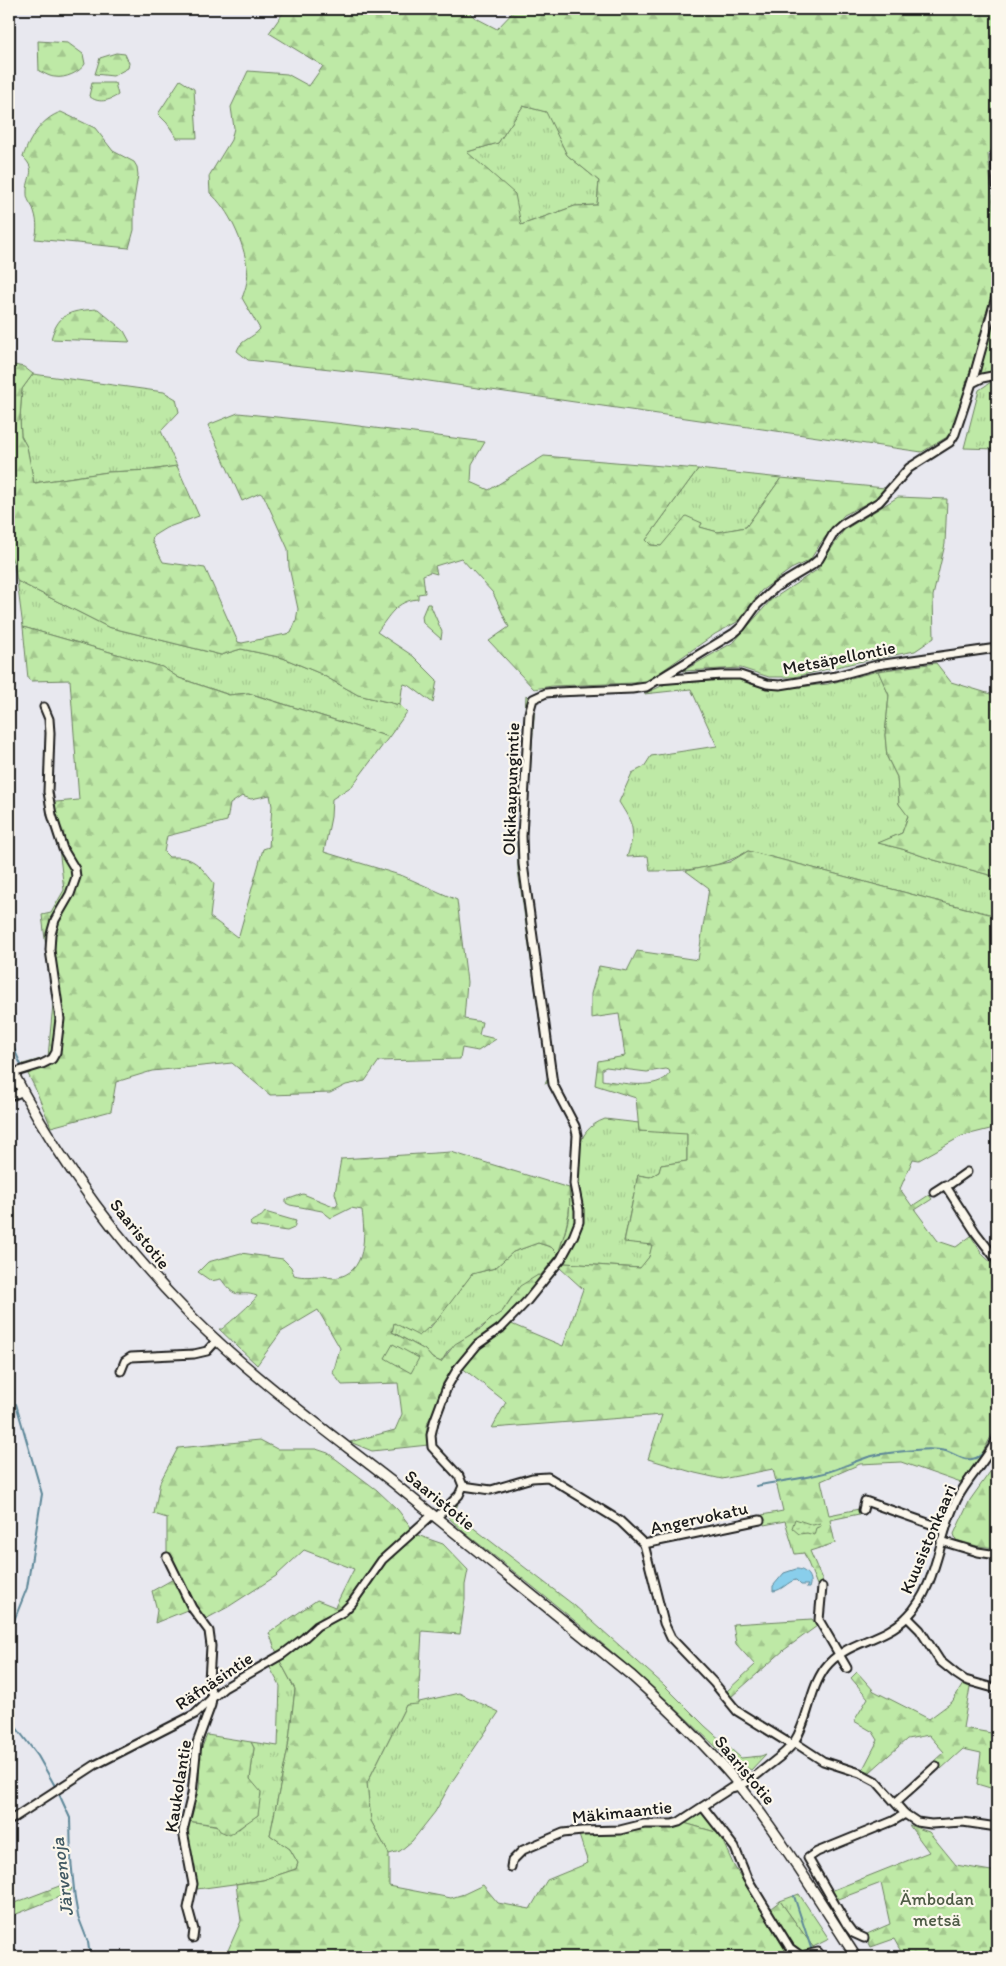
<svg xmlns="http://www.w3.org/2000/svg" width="1006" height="1966" font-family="Itim,sans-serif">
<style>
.grass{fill:url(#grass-tufts);stroke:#6d8261}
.forest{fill:url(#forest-firs);stroke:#6d8261;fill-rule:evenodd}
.park{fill:url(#park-dots);stroke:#6d8261}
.pitch{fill:#bee9a6;stroke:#6d8261}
.water{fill:#89ceeb;stroke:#5d8798}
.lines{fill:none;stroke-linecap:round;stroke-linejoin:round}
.stream{stroke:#5d8798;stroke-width:2}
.minor-casing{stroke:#1c1c1c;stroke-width:11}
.major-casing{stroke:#1c1c1c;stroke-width:12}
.minor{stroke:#fbf7ec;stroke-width:7}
.major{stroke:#fbf7ec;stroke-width:9}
.labels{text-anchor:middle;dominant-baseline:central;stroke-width:4.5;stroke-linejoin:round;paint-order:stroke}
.street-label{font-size:18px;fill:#1c1c1c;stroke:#fbf7ec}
.park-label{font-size:18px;fill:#4d5a45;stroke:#fbf7ec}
.water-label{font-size:19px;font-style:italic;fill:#425a64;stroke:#fbf7ec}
</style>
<defs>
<pattern id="grass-tufts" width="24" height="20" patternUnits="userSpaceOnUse" patternTransform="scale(1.25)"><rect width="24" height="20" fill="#bee9a6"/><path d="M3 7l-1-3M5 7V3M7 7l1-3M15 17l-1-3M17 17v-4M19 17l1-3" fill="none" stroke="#a3c78e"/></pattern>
<pattern id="forest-firs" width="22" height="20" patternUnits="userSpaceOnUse" patternTransform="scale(1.25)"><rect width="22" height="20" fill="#bee9a6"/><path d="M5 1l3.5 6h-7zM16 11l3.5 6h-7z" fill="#a3c78e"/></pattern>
<pattern id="park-dots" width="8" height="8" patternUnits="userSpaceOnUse" patternTransform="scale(1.25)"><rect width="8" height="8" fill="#bee9a6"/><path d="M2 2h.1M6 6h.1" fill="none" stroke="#a3c78e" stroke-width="1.8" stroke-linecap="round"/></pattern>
</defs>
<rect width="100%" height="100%" fill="#e8e8ef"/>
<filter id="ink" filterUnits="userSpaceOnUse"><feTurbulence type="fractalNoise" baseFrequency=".02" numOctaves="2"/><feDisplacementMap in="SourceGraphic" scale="10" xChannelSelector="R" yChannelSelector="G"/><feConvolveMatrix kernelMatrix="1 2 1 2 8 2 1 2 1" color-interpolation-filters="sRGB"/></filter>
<g filter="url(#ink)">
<g class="grass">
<polygon points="523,106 547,112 567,155 599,181 597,205 575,206 521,225 467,152 498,143"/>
<polygon points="997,312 997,373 979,374"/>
<polygon points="33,374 164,392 176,399 179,412 161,431 177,466 151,470 108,472 34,483 27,447 21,436 20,418 22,389"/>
<polygon points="991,382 997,382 997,449 964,448 979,390"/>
<polygon points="698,469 781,478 746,527 718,532 699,527 702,523 661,546 651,545 646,540"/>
<polygon points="17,581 108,627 221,655 241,649 283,658 319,673 358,695 400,705 407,712 389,737 249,693 230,695 179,678 162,667 23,627"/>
<polygon points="427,604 430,604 442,632 441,639 423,623 422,616"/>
<path d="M878 671 889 695 885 735 887 757 897 777 899 804 908 815 902 833 879 843 902 849 934 860 997 877V916C914 896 831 872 748 851 716 870 686 871 650 871L648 856 627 857C636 829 634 826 619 802L632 773 644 767 651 756 717 746 691 689 644 694 666 684 737 679 772 688H789L828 684Z"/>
<polygon points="526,695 535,706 525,839 526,868 551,1058 556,1079 545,1084 548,1078 518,870 517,845"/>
<path d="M605 1119 639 1123V1131L687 1133V1161L661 1165 659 1172 650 1177 638 1175 624 1241 653 1245 649 1257 641 1268 564 1263 558 1254 540 1276 538 1275 512 1297 502 1312 448 1351 441 1362 432 1358 425 1350 392 1332 394 1323 430 1328 472 1274 495 1268 513 1252 538 1243 551 1247 558 1254C566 1230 572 1214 569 1188L577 1191C578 1161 572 1131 605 1119Z"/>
<path d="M458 1504 454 1513 575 1606 664 1685 705 1726 741 1758 761 1756 766 1754 751 1770 735 1762 726 1752 720 1751C641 1672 553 1602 465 1533L449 1518 448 1514Z"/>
<path d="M280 1661 295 1689 288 1748 270 1835 290 1849 298 1863 296 1869 263 1880 197 1889C191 1865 185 1845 188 1821L239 1829 248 1821 258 1815 250 1779 254 1748 251 1742 278 1746 280 1686 269 1666Z"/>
<polygon points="459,1693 499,1712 453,1780 435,1812 412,1841 400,1851 389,1854 371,1821 367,1783 406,1705"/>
<polygon points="701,1811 719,1833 684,1823"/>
<polygon points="799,1894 829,1939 813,1947 780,1901"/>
</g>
<g class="forest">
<path d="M286 9H466L474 17 497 29 516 9H997V145L988 154 997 247V280L954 427 947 437 922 452 394 376 248 360 237 351C241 339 252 339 260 329L242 298C246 288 249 277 247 267 244 243 229 209 210 193L209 176 231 140 234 128 231 107 248 71 287 74 309 86 323 66 269 33ZM523 106 546 112 567 155 599 181 597 205 575 206 521 225 515 194 467 152 498 143Z"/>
<path d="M38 41 68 43 83 54 85 64C80 72 65 79 55 77 50 77 44 73 39 71Z"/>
<polygon points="116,53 125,54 129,63 128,68 113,76 95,74 100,58"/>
<polygon points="180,80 194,89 197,138 177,138 167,123 158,114"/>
<path d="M92 83H115L118 95C109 101 98 104 89 96Z"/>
<path d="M61 112 95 128 113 151 134 162 137 167 138 175 134 200V230L129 248 35 239C38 228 37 219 33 208 30 203 27 199 27 194 26 177 38 171 23 157 29 139 42 118 61 112Z"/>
<path d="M98 309 124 331 130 342 51 339C59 311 72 311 98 309Z"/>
<path d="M9 364 24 367 33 374 22 389 20 418 21 436 27 447 34 483 108 472 151 470 177 466 199 516 166 528 153 536 152 541 163 562 205 568 238 642 242 643 291 633 296 621 298 609 289 567 288 549 264 496 260 493 242 501 208 425 238 413 335 423 485 442 472 464 471 482 489 490 544 456 698 469 646 540 651 545 661 546 686 516 702 523 700 527 718 532 746 527 781 478 885 488 875 499 844 515 822 541 810 560 791 569 761 591 737 622 715 634 649 680 634 683 552 686 534 689 489 641 509 627 493 593 461 558 435 566 437 574 430 572 423 575 425 593 418 594V599C396 601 390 615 377 632L413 656 437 680 433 703 410 686 404 684 402 689 400 705 358 695 319 673 283 658 241 649 221 655 108 627 17 581 14 564 9 552Z"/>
<polygon points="898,497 947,499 945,544 933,596 934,638 915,651 858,662 794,677 769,677 741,668 683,671 734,642 771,600 817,570 844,530"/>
<path d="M23 627 162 667 179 678 229 695 248 693 389 737 352 786 332 799 331 817 324 852 403 876 457 900 467 982 464 1019 482 1022 479 1035 496 1039 478 1051 462 1048 460 1059 379 1061 365 1081 346 1085 330 1093 270 1095 232 1063 152 1071 116 1082 111 1111 51 1127 35 1088 23 1064 48 1057 53 1004 42 915 51 913 64 890 59 848 45 803 79 800 70 680 31 681 28 679ZM270 795 272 806 269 847 263 849 239 935 237 937 210 917 214 883C199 865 194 856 169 857L164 852 167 836 227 821 230 804 242 796 251 799Z"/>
<polygon points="936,663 951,682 997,696 997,877 934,860 902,849 878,843 902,833 908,816 899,804 897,777 887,757 885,735 889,695 878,671"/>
<path d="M748 851C831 872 914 896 997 916V1133L994 1128 962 1136 919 1160 913 1159 900 1189 912 1206 929 1195 932 1199 915 1210 938 1241 956 1247 971 1236 983 1255 997 1268V1426L981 1455 961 1483 901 1462 860 1464 821 1481 829 1515 859 1509V1514L830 1520 835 1543 810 1551 824 1584 817 1585 804 1553 795 1554 785 1521 764 1525 762 1515 783 1511 773 1469 722 1479 695 1473 648 1459 662 1415 492 1428 506 1402 461 1367 476 1350 509 1323 563 1346 583 1289 560 1268 564 1263 640 1268 649 1257 652 1245 624 1242 638 1175 650 1177 659 1172 661 1165 687 1161V1134L639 1131 636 1098 595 1085 598 1061 625 1056 619 1014 591 1018V994L599 966 627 971 637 951 698 960 709 888 686 871 730 862ZM606 1067 647 1072 666 1069 669 1070 670 1073C658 1091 621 1083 602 1080V1069Z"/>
<path d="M451 1152 569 1188C572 1212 565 1232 558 1254L551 1247 538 1243 513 1252 495 1268 472 1274 438 1319 419 1336 394 1323 392 1332 425 1350 432 1358 441 1362 455 1344 482 1328 491 1319 502 1312 520 1286 538 1275 540 1276C533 1301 501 1321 483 1337 462 1356 447 1380 436 1406 433 1413 428 1419 427 1426 426 1432 428 1439 428 1445L372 1451 350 1442 395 1430 402 1414 398 1383 342 1385 333 1373 340 1348 318 1310 281 1332 257 1365 219 1329H222C230 1322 254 1302 257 1296 238 1289 238 1303 221 1279L211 1281 198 1272 208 1262 241 1253 283 1259 291 1267 294 1275C304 1278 312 1276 322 1276 326 1276 330 1278 334 1278 368 1274 365 1234 362 1210L351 1208 331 1218 322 1211 290 1205 286 1203V1200L303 1194 336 1207 338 1203 335 1193 341 1159Z"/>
<path d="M265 1212 296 1221 294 1228 287 1231 251 1226 250 1223C254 1218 261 1219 265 1212Z"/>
<polygon points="260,1440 277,1449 316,1449 328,1453 377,1490 398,1510 417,1535 443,1544 468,1570 465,1585 465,1600 460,1634 422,1631 418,1704 406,1705 367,1783 371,1821 389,1854 389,1886 451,1898 464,1894 483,1885 498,1903 530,1909 547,1880 588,1863 579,1835 620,1834 645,1829 662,1829 675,1827 684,1823 719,1833 734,1866 789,1956 792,1957 225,1957 241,1921 236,1884 263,1880 296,1869 298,1863 290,1849 270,1835 288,1748 295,1689 280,1661 269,1633 317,1600 335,1607 354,1569 304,1550 276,1576 228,1607 202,1621 192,1608 155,1623 157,1610 152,1591 177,1577 167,1557 167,1518 154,1514 160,1482 178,1448"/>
<polygon points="997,1462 997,1548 977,1546 956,1540 954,1534 970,1500"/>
<polygon points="812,1619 817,1626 784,1650 731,1697 727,1691 755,1665 736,1644 733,1624"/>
<polygon points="857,1672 874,1691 929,1719 952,1702 963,1684 970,1687 963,1728 997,1734 997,1790 977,1784 981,1753 963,1749 941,1769 934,1761 944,1752 929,1735 907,1739 870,1772 863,1769 878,1740 873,1732 854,1721 868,1698 851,1678"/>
<polygon points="207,1735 251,1742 254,1748 250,1779 261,1792 258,1815 229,1835 220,1831 216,1825 188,1821 199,1788 200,1752"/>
<polygon points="909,1825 929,1832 956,1865 997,1872 997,1957 904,1957 894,1939 871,1947 868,1941 860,1937 890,1924 881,1883 836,1900 831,1891 929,1852"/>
<polygon points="62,1885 70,1886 72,1889 69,1893 9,1917 9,1905"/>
<polygon points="780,1901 813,1947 814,1951 805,1953 792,1946 771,1908"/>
</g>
<polygon class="park" points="795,1519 813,1525 820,1523 821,1526 816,1528 814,1535 807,1533 799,1534 792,1528"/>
<polygon class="pitch" points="393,1344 419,1358 411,1373 385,1358"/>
<path class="water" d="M796 1569C806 1569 813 1578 809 1588H806L808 1585H801L796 1580C788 1581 782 1591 773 1591V1586L784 1573Z"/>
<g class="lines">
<g class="stream">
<polyline points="9,1037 21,1065"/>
<polyline points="9,1371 14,1394"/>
<path d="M756 1486C779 1481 802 1479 824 1473 848 1467 863 1455 889 1453 907 1451 929 1447 946 1451 955 1454 963 1461 972 1459 986 1457 992 1439 997 1428"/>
<polyline points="9,1633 27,1588 42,1494 16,1404"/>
<polyline points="9,1718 38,1756 55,1786"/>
<polyline points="59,1794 70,1818 71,1860 75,1899 78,1916 88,1942 90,1957"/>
<polyline points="794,1896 812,1951"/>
</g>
<defs>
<g id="minor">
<polyline points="997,150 995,156 997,186"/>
<polyline points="972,383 997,293"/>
<polyline points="658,680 721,675 740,675 767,684 780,685 836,676 877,665 997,648"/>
<polyline points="13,1073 42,1064 52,1059 56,1052 60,1019 50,950 51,934 55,920 70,894 76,877 75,869 63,849 52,815 48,792 50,733 49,719 44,707"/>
<polyline points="9,1095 14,1095 23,1091"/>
<polyline points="946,1187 967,1172"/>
<polyline points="934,1192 945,1185 976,1233 997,1260"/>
<polyline points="121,1371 125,1361 131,1357 194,1354 207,1351 217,1340"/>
<polyline points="463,1486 491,1490 532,1478 548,1477 620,1521 644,1544 664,1623 671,1638 714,1683 737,1711 792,1745"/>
<polyline points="863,1510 865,1501 945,1529"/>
<polyline points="436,1518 459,1495 463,1486 459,1476 432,1447 431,1435 434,1422 447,1387 458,1368 477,1345 501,1328 527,1301 561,1259 573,1237 579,1222 579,1210 574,1184 577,1135 575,1126 553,1084 523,864 522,836 529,713 533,699 546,693 557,692 632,689 646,687 734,633 741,627 757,605 776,587 811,566 819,559 835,531 843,524 879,502 909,468 950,442 955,434 972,383 982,378 997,375"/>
<polyline points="941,1541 978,1552 997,1555"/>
<polyline points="644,1544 760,1520"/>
<polyline points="167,1557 192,1608 209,1631 211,1646 209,1681 212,1698 211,1705 197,1743 192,1794 183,1831 193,1884 188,1908 194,1930 193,1938"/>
<polyline points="822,1587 819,1620 847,1668"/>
<polyline points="907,1617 920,1630 940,1661 956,1674 965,1680 997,1689"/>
<polyline points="794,1742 823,1761 860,1773 877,1782 905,1814 917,1822 931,1824 963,1822 997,1827"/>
<polyline points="896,1802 936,1766"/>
<polyline points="703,1807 735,1848 747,1878 790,1948 801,1956 818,1952"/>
<polyline points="9,1821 95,1765 195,1714 212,1698 224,1688 283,1654 304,1638 317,1626 343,1612 352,1603 382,1560 432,1515"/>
<path d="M511 1867 512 1861 523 1850 563 1833 582 1831 620 1830 644 1824H672L679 1822 731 1788C744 1786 753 1778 763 1770 774 1761 787 1753 794 1742 809 1720 809 1690 825 1668 845 1641 882 1642 907 1617 938 1586 938 1536 957 1499 968 1478 986 1461 997 1439"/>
<polyline points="864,1938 853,1933 847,1925 808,1858 817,1852 893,1821 905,1814"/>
</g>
<path id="major" d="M9 1065C56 1157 117 1241 190 1315 251 1376 323 1428 391 1481 472 1546 552 1611 632 1676 671 1711 708 1747 741 1787 783 1841 819 1900 856 1957"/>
</defs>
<use href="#minor" class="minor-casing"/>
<use href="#major" class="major-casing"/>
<use href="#minor" class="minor"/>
<use href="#major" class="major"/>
</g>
</g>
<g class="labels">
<g class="street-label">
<text transform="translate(839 658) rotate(-11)">Metsäpellontie</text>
<text transform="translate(511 789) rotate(-88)">Olkikaupungintie</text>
<text transform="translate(140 1234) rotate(51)">Saaristotie</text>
<text transform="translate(440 1500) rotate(39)">Saaristotie</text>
<text transform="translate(699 1518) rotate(-12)">Angervokatu</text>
<text transform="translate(928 1539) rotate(-67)">Kuusistonkaari</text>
<text transform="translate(214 1681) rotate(-34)">Räfnäsintie</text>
<text transform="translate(745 1770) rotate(50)">Saaristotie</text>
<text transform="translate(178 1786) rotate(-81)">Kaukolantie</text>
<text transform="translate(622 1812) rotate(-6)">Mäkimaantie</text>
</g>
<g class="park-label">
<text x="937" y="1899">Ämbodan<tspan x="937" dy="21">metsä</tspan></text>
</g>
<g class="water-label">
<text transform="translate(62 1877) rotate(-97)">Järvenoja</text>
</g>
</g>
<rect width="1006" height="1966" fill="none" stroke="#fbf7ec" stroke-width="30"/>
<rect x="15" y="15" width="976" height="1936" fill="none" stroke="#1c1c1c" stroke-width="2" filter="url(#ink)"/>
</svg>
